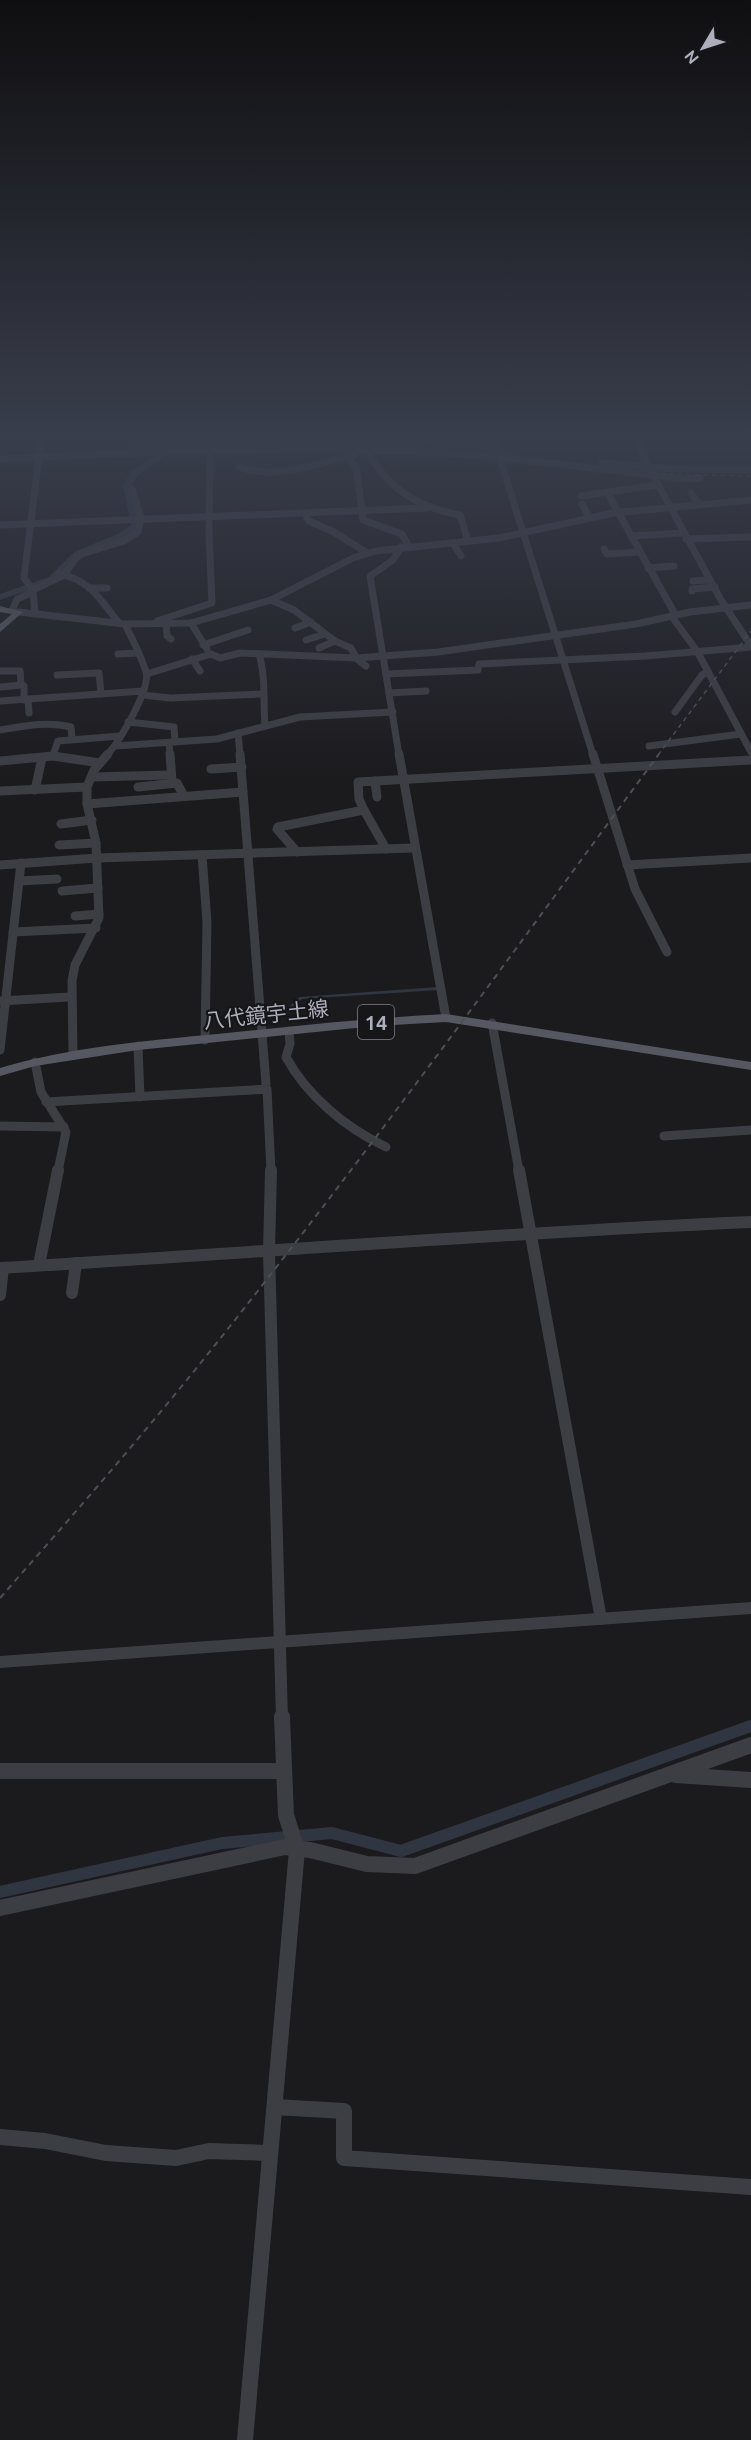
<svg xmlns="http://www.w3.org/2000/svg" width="751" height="2440" font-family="Ubuntu,'Noto Sans JP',sans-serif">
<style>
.built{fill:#27262a}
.water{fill:#2f3641}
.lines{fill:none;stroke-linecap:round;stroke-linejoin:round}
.canal{stroke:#2f3641;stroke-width:12}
.river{fill:#2f3641;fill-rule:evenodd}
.minor-far3{stroke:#3d3d44;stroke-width:7}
.minor-far2{stroke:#3d3d44;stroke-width:9}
.minor-far1{stroke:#3d3d44;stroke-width:12}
.minor{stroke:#3d3d44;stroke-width:16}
.major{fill:#575761;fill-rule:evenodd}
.rail-far1{stroke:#4e4e57;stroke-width:1.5;stroke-dasharray:4.5 4;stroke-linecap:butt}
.rail{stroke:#4e4e57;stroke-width:2;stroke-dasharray:6 5;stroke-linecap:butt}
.labels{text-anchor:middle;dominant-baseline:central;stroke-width:4.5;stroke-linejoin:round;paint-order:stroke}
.shield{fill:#161518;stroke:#80808b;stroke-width:1.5}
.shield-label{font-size:20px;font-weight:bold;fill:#adaebc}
.street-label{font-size:21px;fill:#adaebc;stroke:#161518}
</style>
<rect width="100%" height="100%" fill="#1b1a1d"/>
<polygon class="built" points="403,439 490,439 496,457 438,451 206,451 207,447"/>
<polygon class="water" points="438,987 439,990 302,999 282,1018 280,1016 299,997"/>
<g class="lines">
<polyline class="canal" points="0,1892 222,1843 332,1833 401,1851 751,1726"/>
<polygon class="river" points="158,439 166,439 165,456 138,475 131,486 141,523 139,528 127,537 81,556 55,581 0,600 0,594 49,577 74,552 120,533 131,525 123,486 131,471 157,455"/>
<g class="minor-far3">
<path d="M360 439C384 484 410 506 460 515L468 541"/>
<polyline points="636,439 650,469"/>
<polyline points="494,440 498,452 508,454"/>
<polyline points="135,447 323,439"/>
<polyline points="345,457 354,464 357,471 363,520 402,534 409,547"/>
<path d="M0 459C139 453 279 445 419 452 508 456 597 469 686 479L700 478"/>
<polyline points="500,459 593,755"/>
<polyline points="602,463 674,469 751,470"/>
<path d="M239 467C276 481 317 463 354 455"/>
<polyline points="653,475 721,600 751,646"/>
<polyline points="691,493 699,504"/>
<polyline points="608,494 675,614"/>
<polyline points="581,496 657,485"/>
<polyline points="582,504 589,517"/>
<polyline points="304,513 309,521 334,532 367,553"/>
<polyline points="0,525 428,508"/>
<polyline points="631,536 682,533"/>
<polyline points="686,539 751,537"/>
<polyline points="453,543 461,556"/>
<polyline points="604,549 607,554 640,552"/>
<polyline points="648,568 674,566"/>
<path d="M59 574C90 579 100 600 119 623"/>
<polyline points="693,581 710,580"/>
<polyline points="89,588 107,588"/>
<polyline points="33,590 64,575 76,558 82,554 124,541 138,532 141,518 132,489"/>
<polyline points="692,591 692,589 715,587"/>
<polyline points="271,600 294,610 335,641 351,648 357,659 366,666"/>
<polyline points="12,611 17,599 33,592"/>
<polyline points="19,612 125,624 191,623 271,600 353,558 376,551 499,538 613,513 751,500"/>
<polyline points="35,614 33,590 24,578 41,439"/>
<polyline points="672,617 697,651 751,752"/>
<polyline points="157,621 212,603 209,531 210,452"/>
<polyline points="191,623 207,649"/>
<polyline points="166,624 167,636 171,639"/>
<polyline points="295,628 311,622"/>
<polyline points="306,640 325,634"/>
<polyline points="203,645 248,630"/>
<polyline points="319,648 335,641"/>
<polyline points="118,654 137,653"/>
<path d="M259 654C266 677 263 702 265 726"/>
<polyline points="192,659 200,671"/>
<polyline points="0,671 20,671 21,684 24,686 24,700"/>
<polyline points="147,674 211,654 220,658 240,653 356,658 438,652 636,624 690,612 751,605"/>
<polyline points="386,674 478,670 479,664 645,656 751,647"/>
<polyline points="57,675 99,673 101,694"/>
<polyline points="0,687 22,685"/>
<polyline points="389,693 426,691"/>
<polyline points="142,695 171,698 262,694"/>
<polyline points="28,699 29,713"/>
<polyline points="0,701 143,691"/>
<polyline points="675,712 702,675 708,672"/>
<polyline points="128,722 174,727 175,742"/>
<path d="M0 730C24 726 47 721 71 727L72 739"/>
<polyline points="238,733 240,755"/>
<polyline points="169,743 170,755"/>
<polyline points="115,746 217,739 300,717 393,712"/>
<polyline points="649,746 741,734"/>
<polyline points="53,755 58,741 120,736"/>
<path d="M107 755C119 742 151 689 146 672 141 655 132 639 125 624"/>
<polyline points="399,755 370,576 393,560 401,547"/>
</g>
<g class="minor-far2">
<polyline points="170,754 172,780"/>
<polyline points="240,754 266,1084"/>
<polyline points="399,754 446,1018"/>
<polyline points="593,754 635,889 667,952"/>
<polyline points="0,761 53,756 100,763"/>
<polyline points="211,769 242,767"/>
<polyline points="92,777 170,775"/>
<polyline points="375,781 377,797"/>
<polyline points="138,787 177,783 184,796"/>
<polyline points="35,790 42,758"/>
<polyline points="0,791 87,787"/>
<polyline points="87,804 243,792"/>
<polyline points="364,810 359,799 358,782 751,760"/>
<polyline points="61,824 92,820"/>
<polyline points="59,845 96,843"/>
<polyline points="297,852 277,829 278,827 364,810 386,849"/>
<polyline points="202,855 207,922 205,1040"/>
<polyline points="0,865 97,858 414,848"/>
<polyline points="627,865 751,858"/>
<polyline points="19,881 57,879"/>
<polyline points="62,891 98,888"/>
<polyline points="75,916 99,914"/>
<polyline points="13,932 96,928"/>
<polyline points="0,1001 70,997"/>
<polyline points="492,1023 519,1171"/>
<path d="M289 1031 290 1044 286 1057C307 1096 346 1128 386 1147"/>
<polyline points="138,1046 140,1097"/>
<polyline points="0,1050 21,863"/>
<polyline points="73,1055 72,981 75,965 99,918 96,843 87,804 87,787 94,770 108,754"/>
<polyline points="35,1062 41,1092 66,1132 58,1171"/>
<polyline points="46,1102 267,1089 271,1171"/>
<polyline points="0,1126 64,1127"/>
<polyline points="664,1136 751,1130"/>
</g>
<g class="minor-far1">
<polyline points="271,1170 269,1252 282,1719"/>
<polyline points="519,1170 601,1619"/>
<polyline points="39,1265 58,1170"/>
<path d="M0 1268C250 1253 500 1233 751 1222"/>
<polyline points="72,1293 76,1263"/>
<polyline points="0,1295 3,1268"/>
<polyline points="0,1662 751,1608"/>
</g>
<g class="minor">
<polyline points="0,1771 284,1771"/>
<polyline points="676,1775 751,1780"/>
<polyline points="0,1908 285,1847 310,1850 367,1864 415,1866 751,1745"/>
<polyline points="275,2107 344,2111 344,2158 751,2187"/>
<polyline points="0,2137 45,2141 106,2153 176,2158 209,2151 269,2153"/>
<polyline points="245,2440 297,1850 286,1815 282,1717"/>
</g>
<g class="major">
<polygon points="0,606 23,612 0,632 0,624 12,614 0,612"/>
<path d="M446 1014 751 1062V1070L446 1022 375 1026 138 1050 35 1066 0 1076V1068C71 1047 145 1041 217 1034 294 1026 370 1018 446 1014Z"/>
</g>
<g class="rail-far1">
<polyline points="420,441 472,439"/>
<polyline points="195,450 398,447 669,474 751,476"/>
<polyline points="0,457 201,450"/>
<polyline points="658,755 751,631"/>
</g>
<path class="rail" d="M0 1598C68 1521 135 1444 199 1365 359 1166 508 959 659 754"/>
</g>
<linearGradient id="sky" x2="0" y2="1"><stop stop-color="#0f0e10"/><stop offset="0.56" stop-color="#393e4c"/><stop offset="1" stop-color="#393e4c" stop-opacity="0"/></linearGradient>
<rect width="751" height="781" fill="url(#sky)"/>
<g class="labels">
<rect class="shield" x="358" y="1005" width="36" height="34" rx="4.5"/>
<g class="shield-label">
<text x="376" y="1022">14</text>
</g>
<g class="street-label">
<text transform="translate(266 1014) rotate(-6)">八代鏡宇土線</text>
</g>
</g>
<g transform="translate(703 48) rotate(231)" stroke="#161518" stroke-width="4.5" paint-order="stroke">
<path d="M0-4.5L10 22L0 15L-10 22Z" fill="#adaebc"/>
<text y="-9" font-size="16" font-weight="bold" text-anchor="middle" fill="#adaebc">N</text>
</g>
</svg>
